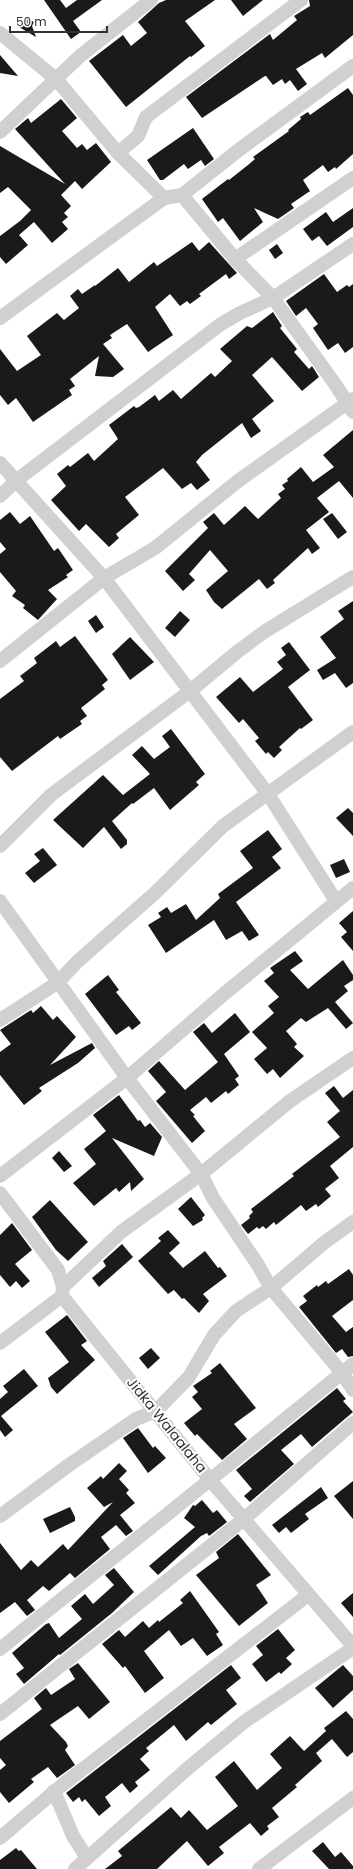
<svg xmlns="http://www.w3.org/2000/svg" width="353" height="1869" font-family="Poppins,sans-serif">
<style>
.building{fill:#1a1a1a}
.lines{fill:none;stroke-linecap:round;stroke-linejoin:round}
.minor{stroke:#d0d0d0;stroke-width:14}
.labels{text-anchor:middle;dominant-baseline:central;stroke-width:4;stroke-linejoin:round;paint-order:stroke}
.street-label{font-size:14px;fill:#333;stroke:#fff}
</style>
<rect width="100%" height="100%" fill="#fff"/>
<g class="building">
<polygon points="44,0 60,0 66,8 77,0 102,0 73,21 81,32 71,39"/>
<polygon points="166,0 215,0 185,21 205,46 191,57 190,56 126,107 89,61 123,35 131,46 147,33 138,22 159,3"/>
<polygon points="231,0 263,0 243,16"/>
<polygon points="309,0 353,0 353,35 325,58 322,53 296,69 307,84 298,91 290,80 285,84 282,79 273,85 266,76 265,76 202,118 186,97 270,34 273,40 297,20 294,16 310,6"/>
<polygon points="24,17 34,22 32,26 36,37 19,27"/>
<polygon points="0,55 18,76 0,73"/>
<polygon points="348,88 353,95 353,154 336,169 335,167 328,172 323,165 303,180 310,191 291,204 294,208 278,219 254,208 263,222 240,241 223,218 218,222 202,199 228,179 229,180 248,165 255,159 253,157 289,131 288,130 301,119 300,117 308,112 310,115"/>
<polygon points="61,99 77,118 62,131 77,148 82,144 87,150 96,143 111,162 82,189 75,181 61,195 71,206 64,213 68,217 62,222 68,229 52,243 34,222 19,235 28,245 6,264 0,257 0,236 20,221 31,210 8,187 0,193 0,146 65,184 15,129 28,118 31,123"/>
<polygon points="193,128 214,159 205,166 201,160 188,169 184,164 163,180 160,180 147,160"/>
<polygon points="353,208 353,227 327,246 319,236 312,241 303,229 326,212 333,222"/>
<polygon points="192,242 199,251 209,242 237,273 229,279 226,274 199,294 201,296 190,304 187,301 180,306 170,294 155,307 173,335 148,352 127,324 110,335 112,338 103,344 124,369 113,377 95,376 99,356 70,379 75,386 69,390 72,395 33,422 16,398 8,405 0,395 0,349 17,371 41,355 27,336 57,313 64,320 79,308 70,296 78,289 82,294 95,285 95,286 118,268 129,282 154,262 157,266"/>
<polygon points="277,244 283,253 275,259 269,250"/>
<polygon points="324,274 337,292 347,285 349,287 353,284 353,347 345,353 338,343 328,350 313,328 318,324 306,308 296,316 286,301"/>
<polygon points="273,312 282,326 280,328 297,349 294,352 309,369 312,366 319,377 302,391 272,357 252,375 274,401 252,419 261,431 251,438 242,423 202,455 196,462 210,480 197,490 191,483 182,489 163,468 125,497 139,515 116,534 119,538 109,547 86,524 79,531 51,500 66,486 57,474 68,465 70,467 88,453 94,461 118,439 109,425 134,406 136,408 139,407 155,395 159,401 173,390 181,399 211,373 215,377 232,361 220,349 247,326 252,328"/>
<polygon points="353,430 353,498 339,481 317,498 329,512 306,530 320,548 312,554 308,548 273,580 275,583 267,589 259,579 222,609 214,602 206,590 228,571 210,550 189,574 195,580 183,591 165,571 208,528 203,522 214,513 224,525 245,506 258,519 281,498 278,494 285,489 282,485 288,481 287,479 301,467 313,482 334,467 323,455"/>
<polygon points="10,512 20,524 30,516 54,551 58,548 73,570 66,575 68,577 48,590 57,599 38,620 23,608 25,605 12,596 16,591 0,572 0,554 6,549 0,542 0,520"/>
<polygon points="332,513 347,532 338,539 323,519"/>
<polygon points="353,601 353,683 346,688 335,673 323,680 317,670 336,658 320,637 344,619 338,611"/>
<polygon points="180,611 190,620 175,637 165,628"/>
<polygon points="96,615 104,627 96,633 88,621"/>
<polygon points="75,636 108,680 102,685 105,689 81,708 87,716 80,721 82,724 60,739 58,736 12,771 0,757 0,699 24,681 20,676 37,663 34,658 56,641 60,647"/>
<polygon points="130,637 154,662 130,680 112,654"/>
<polygon points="289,642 310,670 288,687 313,720 301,729 300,728 279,747 282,750 274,758 268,752 266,754 255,741 259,738 243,719 239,723 216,697 240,677 253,692 283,669 277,662 286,655 281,648"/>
<polygon points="171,729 205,774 196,782 199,785 170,810 154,788 133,804 132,803 112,821 127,840 127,844 121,849 104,827 83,848 53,820 103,775 123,795 150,774 132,755 142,746 154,759 170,747 162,736"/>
<polygon points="348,808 353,813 353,836 336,818"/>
<polygon points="268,830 282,849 272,857 281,868 236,902 259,935 249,941 242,931 226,940 214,920 166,953 148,925 161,917 158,913 167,907 171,913 186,904 196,920 220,898 218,894 253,868 240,851"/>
<polygon points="43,848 57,865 34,883 25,873 40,861 34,854"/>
<polygon points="344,859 350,872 336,878 330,865"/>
<polygon points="353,911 353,951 341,937 347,932 339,923"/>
<polygon points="295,951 303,961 290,970 308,989 343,960 353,975 353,980 344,986 348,991 335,1002 353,1023 346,1029 328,1008 306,1022 301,1018 286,1031 297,1044 294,1047 304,1056 280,1078 273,1069 267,1074 254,1059 267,1048 252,1032 274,1013 268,1006 279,997 264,981 274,973 270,968"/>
<polygon points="108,975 119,990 116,992 141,1023 132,1030 129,1026 116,1035 85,994"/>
<polygon points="41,1006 53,1020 57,1016 76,1037 50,1065 92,1043 95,1048 78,1063 39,1088 42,1091 24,1105 0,1075 0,1052 11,1044 0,1030 31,1010 33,1013"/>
<polygon points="235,1013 250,1032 224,1054 239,1076 235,1079 239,1085 228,1094 226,1091 211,1103 206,1097 190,1110 195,1115 193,1116 205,1131 192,1143 156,1101 166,1092 148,1071 159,1061 185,1090 218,1062 193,1032 204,1023 212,1033"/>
<polygon points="334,1086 343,1098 353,1090 353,1147 330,1166 339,1178 325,1189 331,1196 318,1207 316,1204 306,1211 301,1205 276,1225 274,1222 266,1229 263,1226 259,1229 257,1227 248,1234 241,1225 250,1218 249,1216 253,1212 251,1209 294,1176 292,1174 340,1137 327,1122 340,1111 325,1093"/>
<polygon points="119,1095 138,1121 140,1120 145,1127 150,1123 162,1137 154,1156 112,1138 144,1179 131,1191 130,1182 119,1192 116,1188 94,1206 73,1183 96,1164 84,1149 106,1131 93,1115"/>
<polygon points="59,1151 72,1166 64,1172 52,1158"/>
<polygon points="191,1197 205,1215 202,1218 203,1220 193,1226 178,1209"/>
<polygon points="50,1200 88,1242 68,1261 56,1250 32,1217"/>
<polygon points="12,1223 32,1250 15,1264 30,1281 22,1288 16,1281 10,1287 0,1275 0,1235"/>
<polygon points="168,1230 180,1243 169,1253 183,1268 205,1251 218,1268 220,1267 227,1276 203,1294 209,1301 199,1313 184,1298 182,1299 174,1290 168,1294 138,1261 161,1241 158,1238"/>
<polygon points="122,1244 133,1257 99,1287 92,1278 106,1266 103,1261"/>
<polygon points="349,1269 353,1275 353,1300 332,1316 346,1332 353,1327 353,1356 348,1357 342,1349 336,1353 299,1307 307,1301 303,1296 317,1285 318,1287 326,1281 328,1284"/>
<polygon points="67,1315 87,1341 81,1345 95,1360 57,1394 51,1387 48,1378 69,1362 45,1332"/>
<polygon points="151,1348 160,1358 148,1369 139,1358"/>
<polygon points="220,1363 256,1408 234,1424 247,1439 222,1460 197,1434 195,1436 184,1423 202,1409 192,1397 198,1392 193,1386 212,1373 210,1371"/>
<polygon points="24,1369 38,1386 1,1416 13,1430 5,1437 0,1430 0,1399 8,1392 3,1386"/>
<polygon points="337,1388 346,1399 343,1401 353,1412 312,1447 301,1434 281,1450 294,1464 250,1502 244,1496 252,1489 236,1470"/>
<polygon points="138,1428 153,1448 155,1446 166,1458 148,1473 123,1438"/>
<polygon points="119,1463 127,1471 119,1479 129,1490 126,1493 135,1503 120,1515 133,1531 126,1536 116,1525 101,1537 110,1549 75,1578 70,1573 49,1591 43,1586 27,1600 35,1610 27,1616 15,1602 0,1613 0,1543 21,1570 31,1560 38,1567 63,1544 68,1550 113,1502 104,1507 87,1488 101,1476 103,1479"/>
<polygon points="353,1481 353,1519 334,1496"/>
<polygon points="321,1487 328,1498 305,1514 309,1519 291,1533 286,1527 279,1533 272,1525"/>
<polygon points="202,1500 213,1513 217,1510 227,1522 209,1536 207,1533 201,1536 158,1575 149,1566 195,1527 184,1518 193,1505 195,1506"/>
<polygon points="70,1507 75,1517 75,1521 50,1533 43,1519"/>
<polygon points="238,1534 271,1575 256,1585 268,1603 239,1626 196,1575 219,1558 216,1552"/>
<polygon points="114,1568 134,1592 112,1613 60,1655 59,1654 24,1684 16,1674 24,1668 12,1653 46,1624 49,1623 59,1638 82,1619 71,1606 85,1594 93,1604 114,1585 105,1575"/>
<polygon points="190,1591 219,1632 216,1634 223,1645 207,1656 193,1638 181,1646 169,1630 144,1651 164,1678 145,1693 125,1666 123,1668 102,1644 119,1630 125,1637 143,1621 149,1628 158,1620 159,1622 183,1603 180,1600"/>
<polygon points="353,1593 353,1617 341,1603"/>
<polygon points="278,1629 295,1650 286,1658 292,1664 281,1674 279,1672 266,1682 252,1664 263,1655 256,1646"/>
<polygon points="78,1663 110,1702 89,1719 78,1706 50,1725 66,1742 68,1746 65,1750 75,1765 57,1778 48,1767 31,1779 34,1782 9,1803 0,1792 0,1770 6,1765 0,1758 0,1741 42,1709 34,1698 46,1688 51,1695 75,1679 69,1669"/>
<polygon points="231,1665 241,1678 226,1690 237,1704 211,1725 208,1722 186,1741 174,1725 146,1748 149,1751 140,1759 150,1770 135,1782 138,1786 130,1793 122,1783 105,1797 111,1806 99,1816 85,1799 82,1802 79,1797 73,1802 66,1793"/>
<polygon points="343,1665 353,1676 353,1690 333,1708 315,1688"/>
<polygon points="346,1711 353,1719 353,1752 347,1757 332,1739 316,1753 322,1761 295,1785 297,1787 272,1808 279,1817 267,1826 269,1829 261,1836 250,1823 219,1847 224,1853 208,1866 187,1841 157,1869 105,1869 122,1856 118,1851 171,1807 181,1818 189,1810 207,1830 238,1806 215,1777 234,1761 257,1790 282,1768 270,1754 290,1736 304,1751 326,1731 324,1728"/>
<polygon points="323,1842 335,1857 341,1852 353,1866 353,1869 329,1869 312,1851"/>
<polygon points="16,1848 19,1851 21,1850 37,1869 0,1869 0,1860"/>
</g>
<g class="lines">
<g class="minor">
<polyline points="0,33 56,79 118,153 164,198 182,195 235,259 273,298 335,384 353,412"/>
<polyline points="0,132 80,56 151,0"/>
<polyline points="118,153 138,136 146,117 301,0"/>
<polyline points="182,195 240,149 353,66"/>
<polyline points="235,259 353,178"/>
<polyline points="0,318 164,198"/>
<polyline points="0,463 104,578 268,794 336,901"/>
<polyline points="0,496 17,480 221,324 240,313 273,298 353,244"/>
<polyline points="0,661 104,578 155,548 238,481 353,399"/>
<polyline points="0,846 51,795 190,691 237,652 264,632 353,577"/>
<polyline points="0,901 127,1078 201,1174 213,1198 258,1265 271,1288 342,1373 353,1390"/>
<polyline points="0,1020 57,983 78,961 155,893 223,826 353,732"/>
<polyline points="0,1176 127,1078 224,994 353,888"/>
<polyline points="0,1193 58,1270 63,1287 62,1296 211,1481 353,1646"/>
<polyline points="63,1287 121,1232 201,1174 290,1101 353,1058"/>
<polyline points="0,1343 62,1296"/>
<polyline points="0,1516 69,1465 136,1419 156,1411 189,1377 214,1335 236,1311 271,1288 325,1242 353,1222"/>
<path d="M0 1649C117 1554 236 1460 353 1364"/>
<polyline points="0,1714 244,1519 353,1423"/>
<polyline points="54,1791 73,1836 87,1858"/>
<polyline points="0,1838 61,1786 308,1595"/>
<polyline points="75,1869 187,1769 244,1722 353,1648"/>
<polyline points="259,1869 353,1798"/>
</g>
</g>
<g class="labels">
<g class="street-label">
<text transform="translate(167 1425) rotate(51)">Jidka Walaalaha</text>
</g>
</g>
<path d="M10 26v6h97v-6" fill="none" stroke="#333333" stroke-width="2"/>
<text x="16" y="26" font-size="12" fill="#333333" stroke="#ffffff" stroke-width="3" paint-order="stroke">50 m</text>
</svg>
